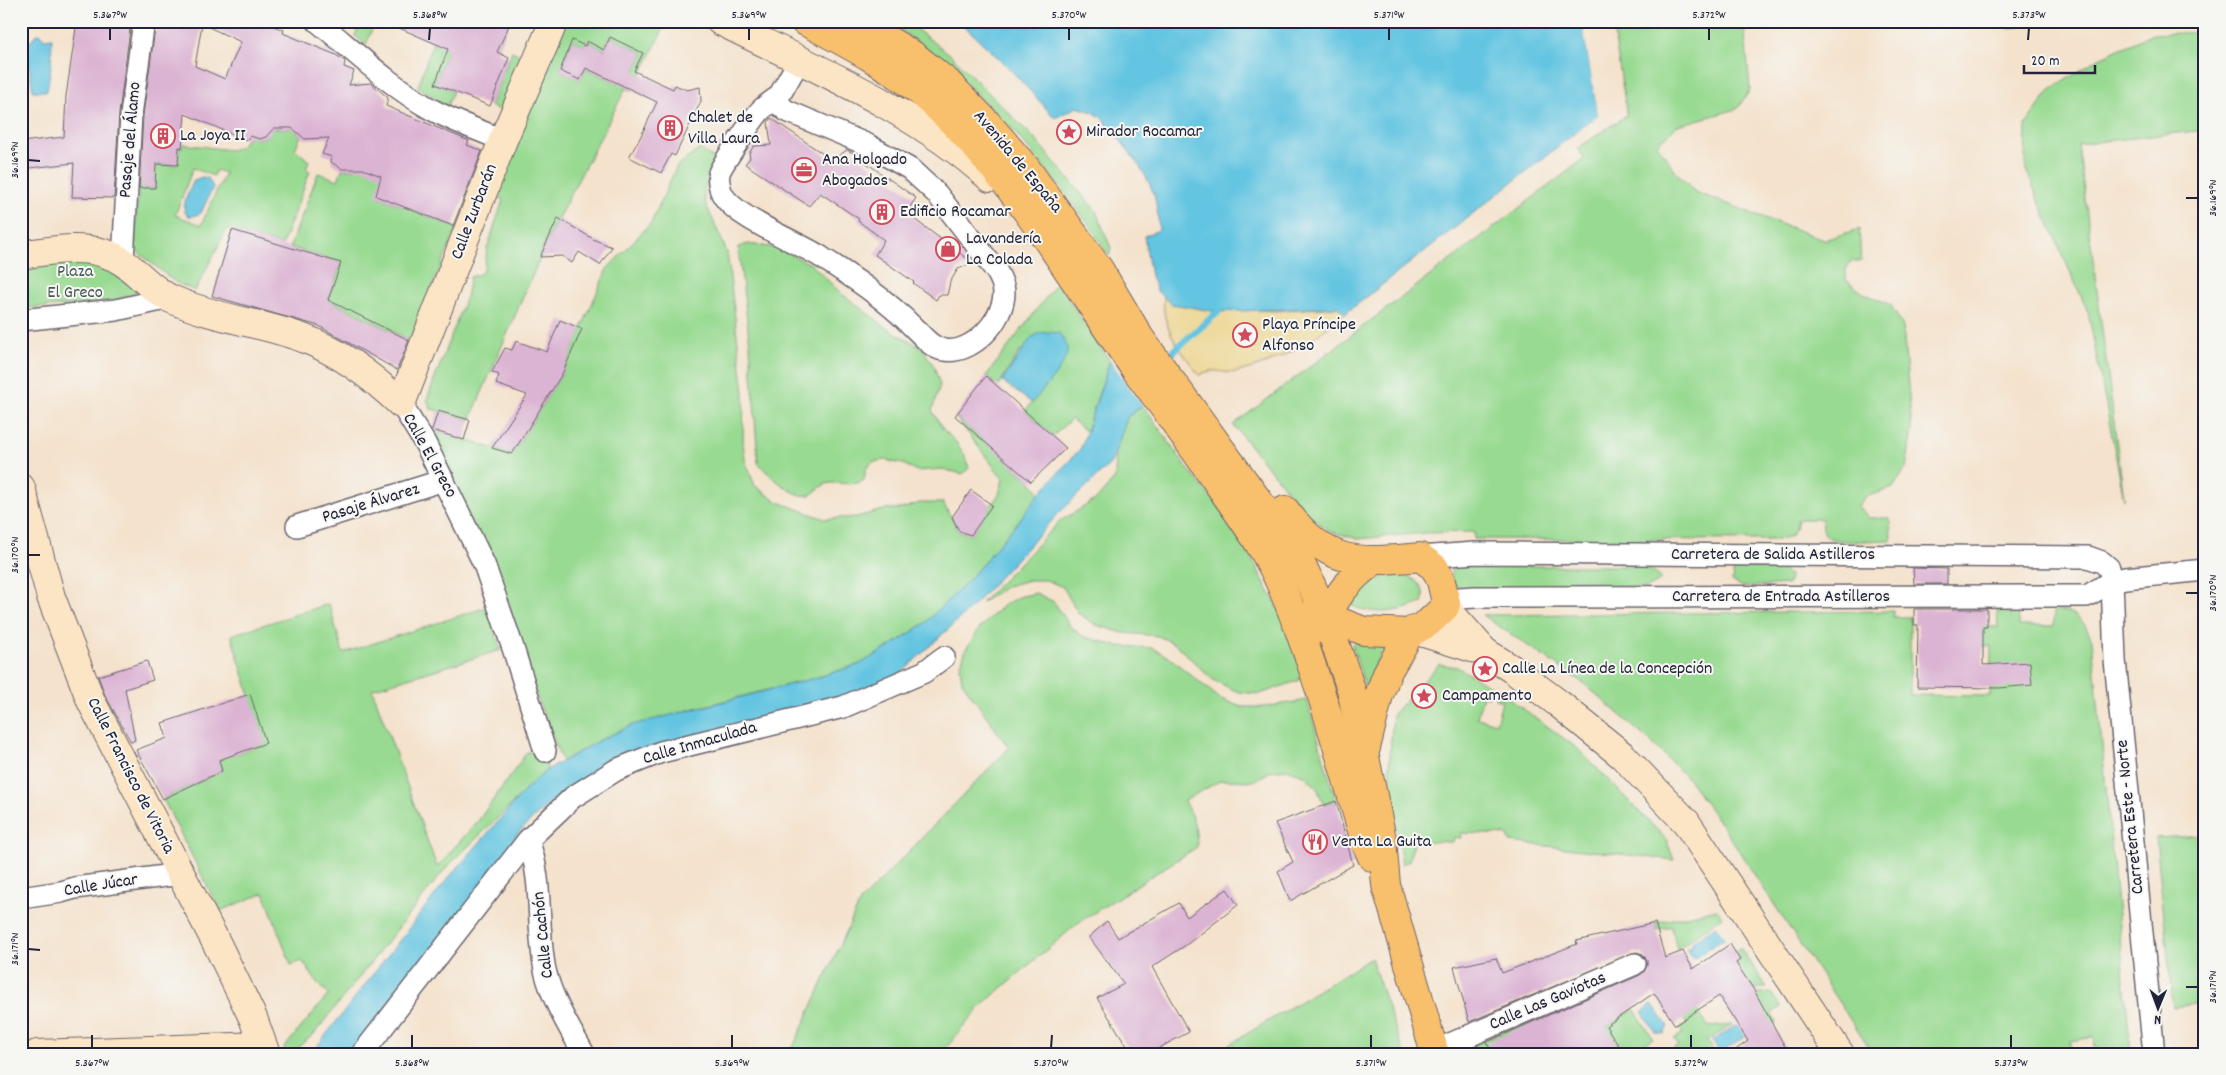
<svg xmlns="http://www.w3.org/2000/svg" width="2226" height="1075" font-family="Dekko,sans-serif">
<style>
.green{fill:#98da91;stroke:#5d7e66;fill-rule:evenodd}
.sand{fill:#eeda9e;stroke:#887e6c}
.water{fill:#63c5e1;stroke:#42748e}
.pier{fill:#f4e2cc}
.lines{fill:none;stroke-linecap:round;stroke-linejoin:round}
.stream{stroke:#63c5e1;stroke-width:7}
.building{fill:#dcb4d3;fill-rule:evenodd}
.street-casing{stroke:#6c656e;stroke-width:24}
.secondary-casing{stroke:#6c656e;stroke-width:30}
.highway-casing{stroke:#6c656e;stroke-width:30}
.street{stroke:#fff;stroke-width:21}
.secondary{stroke:#fce5c4;stroke-width:28}
.highway{stroke:#f8bf6c;stroke-width:28}
.ticks{fill:none;stroke:#22223b;stroke-width:2}
.labels{text-anchor:middle;dominant-baseline:central;stroke-width:4;stroke-linejoin:round;paint-order:stroke}
.poi-label{font-size:18px;fill:#22223b;stroke:#f6f6f2;text-anchor:start}
.street-label{font-size:18px;fill:#22223b;stroke:#f6f6f2}
.park-label{font-size:18px;fill:#455955;stroke:#f6f6f2}
.neatline{fill:none;stroke:#22223b;stroke-width:2}
.ticks-label{font-size:12px;text-anchor:middle;fill:#22223b}
</style>
<rect width="100%" height="100%" fill="#f6f6f2"/>
<filter id="ink" filterUnits="userSpaceOnUse"><feTurbulence type="fractalNoise" baseFrequency=".02" numOctaves="2"/><feDisplacementMap in="SourceGraphic" scale="10" xChannelSelector="R" yChannelSelector="G"/><feConvolveMatrix kernelMatrix="1 2 1 2 8 2 1 2 1" color-interpolation-filters="sRGB"/></filter>
<filter id="wash" filterUnits="userSpaceOnUse"><feTurbulence type="fractalNoise" baseFrequency=".0096" numOctaves="4" result="noise"/><feDisplacementMap in="SourceGraphic" scale="20" xChannelSelector="R" yChannelSelector="G"/><feGaussianBlur stdDeviation="1.12" result="paint"/><feColorMatrix in="noise" values="0 0 0 0 0 0 0 0 0 0 0 0 0 0 0 0 0 1.4 0 .05"/><feComposite in="paint" operator="in"/></filter>
<g filter="url(#wash)">
<rect width="100%" height="100%" fill="#f4e2cc"/>
<g class="green">
<polygon points="360,21 375,21 366,45 355,36"/>
<polygon points="440,21 459,21 435,84 453,91 447,106 418,87"/>
<path d="M561 21H657L665 25 633 91 626 88 552 230 470 420 431 409 427 399 466 297 470 277 480 274 484 269 487 249 503 200 489 193ZM610 37 643 53 626 87 586 68 580 80 560 71 572 40 585 46 587 41 604 50Z"/>
<polygon points="888,21 905,21 951,55 1034,138 1096,211 1111,248 1109,256 1092,229 1063,190 1012,129 945,62"/>
<path d="M1612 21H1744L1750 90 1737 109 1678 125 1657 144 1676 172 1695 192 1824 240 1859 229 1861 261H1851L1846 269V280L1863 293 1891 305 1903 327 1912 431 1906 468 1893 488 1865 497 1858 506 1869 518H1890L1891 540C1877 540 1838 544 1828 537 1822 533 1823 525 1822 519H1798L1796 528 1791 536 1777 540 1474 539V532L1424 533 1358 539 1329 531 1306 513 1233 425 1584 159 1578 148 1627 115Z"/>
<polygon points="2007,21 2037,21 2009,29"/>
<polygon points="2205,32 2205,130 2078,144 2124,499 2088,312 2037,197 2025,164 2026,125 2049,91 2099,58 2153,34"/>
<polygon points="512,51 527,59 504,112 490,106"/>
<path d="M271 128H296L295 130 301 136 295 149 309 161 306 169 310 171 282 245 227 229 195 291 175 282 134 249 140 164 177 165 179 147 182 148 183 144 230 150 239 147 250 136 260 139 266 137ZM193 168 213 176 216 170 225 173 201 225 175 215ZM143 178H155V188H143Z"/>
<polygon points="700,149 718,162 704,190 705,202 727,252 744,393 743,442 745,460 755,486 778,502 825,519 857,517 887,509 901,509 920,503 943,503 959,531 971,535 999,494 1003,479 955,416 1031,482 1040,493 1013,528 967,582 924,624 891,646 860,664 815,678 684,711 600,740 562,761 432,430 512,454 562,374 607,269 651,223 677,166"/>
<polygon points="393,154 377,196 457,228 410,340 328,300 341,263 290,247 318,173 338,180 342,169 355,169"/>
<path d="M748 244 778 248 811 264 842 294 887 328 922 348 934 366 940 385 932 411 943 429 956 442 964 454 969 468 963 474 941 469 917 471 903 464 884 460 872 462 866 469 864 480C852 487 843 482 830 483 819 485 817 492 810 495 795 500 767 473 758 463L750 345 738 247Z"/>
<path d="M72 260 102 264 139 291C115 307 51 306 21 308V266Z"/>
<polygon points="1057,283 1110,361 1086,431 1071,419 1053,436 1025,411 1063,362 1020,351 998,386 986,376"/>
<polygon points="1143,406 1191,473 1222,510 1252,559 1283,618 1302,674 1300,680 1260,694 1238,692 1213,680 1175,644 1158,636 1123,633 1096,625 1078,613 1063,587 1046,580 1029,580 1007,586 981,603 1060,521 1097,499 1115,478 1116,452 1122,429 1128,416"/>
<polygon points="1456,566 1639,566 1651,570 1661,578 1658,582 1647,588 1462,589 1452,583 1451,571 1452,568"/>
<polygon points="1775,566 1790,575 1789,584 1743,587 1732,581 1734,569"/>
<path d="M1404 574C1417 580 1427 588 1422 603 1399 612 1375 616 1352 606L1353 600C1372 582 1377 576 1404 574Z"/>
<path d="M1036 593 1054 602 1070 626 1082 636 1118 646 1153 648 1170 658 1219 698 1241 707H1264L1307 700 1336 801 1324 805 1317 788 1306 776 1287 769 1271 771 1254 781 1221 780 1184 801C1193 816 1197 829 1197 847L1078 923 982 1005 941 1054H788L795 1043 860 902 1009 748 962 682 960 667 966 649 979 629 1001 607 1018 597Z"/>
<polygon points="329,604 343,653 487,607 501,650 372,689 437,867 478,821 527,752 545,751 547,770 446,868 314,1034 290,1054 286,1054 284,1048 329,994 319,985 302,961 291,965 264,893 220,911 163,799 222,771 219,760 265,743 231,635"/>
<path d="M1997 610H2018L2019 626H2054V611C2077 611 2084 620 2092 640L2131 1054H2098L2097 1047H2094L2093 1037 2070 1041 2071 1051H2065V1054H1873L1723 827 1689 780 1652 743 1582 682 1482 615 1893 611V617H1910V695L1990 696 1991 646 1946 645 1960 626 1998 627Z"/>
<polygon points="1355,641 1386,645 1377,661 1369,691 1366,690 1365,687 1352,644"/>
<polygon points="1439,664 1457,667 1490,686 1488,697 1483,695 1477,718 1496,723 1502,701 1495,699 1496,689 1577,748 1666,839 1674,860 1510,842 1508,835 1461,833 1461,838 1454,837 1453,842 1414,841 1409,861 1402,864 1393,806 1389,766 1393,714"/>
<polygon points="2205,835 2205,898 2201,902 2198,916 2205,921 2205,1003 2173,1007 2156,838"/>
<polygon points="1717,909 1722,917 1677,949 1671,926 1657,930 1655,923"/>
<polygon points="1740,948 1767,987 1754,990 1732,965 1740,960 1734,951"/>
<polygon points="1371,958 1404,1054 1214,1054"/>
<polygon points="1770,992 1781,1007 1771,1014 1777,1022 1751,1039 1748,1001 1761,993"/>
<polygon points="1695,1008 1709,1027 1732,1025 1707,1041 1715,1054 1672,1054 1670,1051 1679,1045 1674,1039 1683,1033 1680,1029 1687,1024 1682,1016"/>
<polygon points="1634,1009 1653,1038 1636,1049 1637,1052 1635,1054 1624,1054 1599,1032"/>
<polygon points="1544,1014 1552,1032 1490,1048 1492,1054 1472,1054 1469,1047"/>
</g>
<path class="sand" d="M1164 297 1172 304 1274 311 1338 307 1345 314C1309 342 1282 362 1237 372 1222 375 1216 366 1199 375 1182 351 1160 328 1164 297Z"/>
<g class="water">
<path d="M959 21H1582L1598 115 1345 314 1338 307 1218 312 1172 304 1157 291 1151 276 1144 236 1159 230C1158 217 1157 204 1153 192 1144 167 1119 139 1102 118L1093 112 1077 107 1055 118 1008 67Z"/>
<polygon points="37,34 42,35 44,39 52,38 51,65 47,91 33,91 25,41 32,41 34,36"/>
<path d="M202 177 208 178 213 187 201 213 191 217C176 212 190 191 194 180Z"/>
<path d="M1050 332 1059 333C1063 338 1068 344 1067 351 1066 366 1042 390 1032 403L1002 381 1031 338 1039 333Z"/>
<polygon points="1110,361 1143,406 1128,416 1111,463 1060,512 972,607 901,673 875,687 568,790 545,807 519,832 440,940 352,1054 311,1054 445,882 528,787 547,770 600,740 632,725 815,678 860,664 891,646 924,624 967,582 1013,528 1040,493 1081,448"/>
<polygon points="1716,926 1724,938 1693,959 1686,949 1693,945 1692,942"/>
<polygon points="1652,1004 1668,1026 1664,1034 1656,1033 1642,1012"/>
<polygon points="1735,1026 1743,1028 1744,1038 1720,1053 1712,1041"/>
</g>
<g class="pier">
<polygon points="1582,21 1585,21 1600,116 1572,140 1571,138 1598,115"/>
<polygon points="1112,359 1145,405 1144,408 1110,361"/>
</g>
<g class="lines">
<polyline class="stream" points="1163,360 1218,312"/>
</g>
<g id="blocks">
<g class="building">
<polygon points="77,21 131,21 119,113 114,198 72,197 74,163 21,169 21,142 64,137 66,96"/>
<path d="M156 21H260L284 30 283 33 336 55 345 61 344 67 354 71 349 85 371 83 388 98 386 106 469 141 467 145 482 151 453 226 376 196 381 176 363 169H342L331 162 332 157 322 154 329 138 305 139 292 128H274L266 137 260 139 250 136 246 140 185 114 182 148 179 147 178 165 156 164 155 188H139L143 116ZM202 24 241 42 225 79 195 66Z"/>
<polygon points="383,21 511,21 497,52 509,58 490,106 435,84 448,49"/>
<polygon points="610,37 643,53 634,71 673,89 675,85 687,90 700,87 701,101 675,156 671,154 661,173 629,157 640,138 657,102 586,68 580,80 560,71 572,40 585,46 587,41 604,50"/>
<polygon points="771,118 832,160 847,150 851,152 916,198 906,213 973,263 958,269 950,282 947,295 939,295 936,300 913,283 914,282 875,255 884,240 858,221 859,219 820,193 809,206 745,164 750,158 749,153 754,146 771,145 768,122"/>
<polygon points="558,218 595,240 612,247 600,265 579,252 572,263 562,256 540,257"/>
<polygon points="232,230 341,263 328,300 409,340 397,370 319,326 212,296"/>
<polygon points="560,320 582,329 562,374 512,454 492,448 527,395 496,384 499,375 492,372 505,348 512,350 516,341 547,352"/>
<polygon points="986,376 1066,448 1031,482 955,416"/>
<polygon points="438,411 470,420 464,440 432,430"/>
<polygon points="971,490 992,505 971,535 959,531 952,517"/>
<polygon points="1913,568 1947,569 1947,584 1914,584"/>
<polygon points="1914,609 1987,609 1987,627 1983,627 1983,665 2030,662 2032,685 1999,688 1917,687 1918,625 1914,625"/>
<polygon points="147,661 153,680 125,689 135,740 131,742 105,695 98,676"/>
<polygon points="250,694 266,743 219,760 222,771 163,799 136,750 167,738 162,723"/>
<polygon points="1336,801 1353,865 1290,901 1278,871 1293,862 1275,823"/>
<polygon points="1227,889 1238,905 1186,945 1152,967 1189,1032 1148,1054 1132,1054 1097,998 1124,984 1089,937 1107,921 1118,938 1179,903 1187,917"/>
<polygon points="1655,923 1665,958 1683,951 1693,969 1730,944 1740,960 1736,963 1754,990 1789,1054 1730,1054 1748,1041 1719,996 1675,1025 1654,993 1606,1026 1624,1054 1492,1054 1487,1042 1640,975 1647,966 1647,960 1643,954 1636,952 1469,1022 1454,967 1496,958 1502,973 1577,944 1576,941"/>
</g>
</g>
</g>
<g filter="url(#ink)">
<use href="#blocks" fill-opacity="0" stroke="#6c656e" stroke-width="1"/>
<g class="lines">
<defs>
<g id="street">
<path d="M317 21C353 50 389 85 429 108 452 121 478 130 503 140"/>
<path d="M779 96C773 101 766 105 761 110 754 117 721 166 719 173 718 178 719 184 720 188 725 215 799 242 821 257 854 278 887 300 914 328 923 336 931 348 944 350 972 355 1004 320 1004 293 1004 285 1001 279 997 272L937 194 910 169 868 145 787 111C781 107 778 104 779 96L799 61"/>
<polyline points="123,260 131,115 144,21"/>
<polyline points="21,320 116,310 170,298"/>
<polyline points="401,404 426,445 484,564 513,648 545,751"/>
<polyline points="297,526 444,480"/>
<polyline points="1420,557 1475,553 2088,557 2102,562 2109,568 2112,581 2115,660 2154,1054"/>
<polyline points="1446,603 1459,598 1475,597 2087,596 2112,581 2125,578 2205,570"/>
<path d="M528 840C544 882 536 926 545 970 552 1000 569 1027 584 1054"/>
<polyline points="21,898 61,892 75,888 180,874"/>
<polyline points="1434,1051 1635,964"/>
<polyline points="362,1054 528,840 573,797 616,770 661,752 843,707 924,672 944,657"/>
</g>
<g id="secondary">
<path d="M720 21C812 67 914 109 990 178"/>
<path d="M21 255C48 251 77 245 104 253 131 261 145 286 169 298 210 317 258 322 300 337 337 350 373 377 401 404L503 140 554 21"/>
<polyline points="21,488 51,597 91,701 219,948 253,1018 266,1054"/>
<polyline points="1445,607 1484,651"/>
<polyline points="1414,630 1485,652 1512,669 1558,703 1623,756 1686,822 1840,1054"/>
<polyline points="37,1054 262,1046"/>
</g>
<g id="highway">
<path d="M804 21C850 45 895 68 934 104 1017 181 1072 281 1138 373 1169 414 1199 455 1228 498 1247 525 1268 554 1281 585 1317 668 1340 758 1366 844L1372 857"/>
<polyline points="856,21 913,55 948,83 987,123 1026,168 1099,269 1140,338 1297,554 1326,617 1351,689 1382,839 1386,885 1435,1054"/>
<path d="M1285 510C1328 566 1354 563 1420 557L1435 568 1441 581 1446 603 1445 607 1428 623 1410 633 1364 631 1314 612"/>
<path d="M1321 629C1333 600 1348 579 1374 561"/>
<polyline points="1366,748 1379,695 1388,671 1410,633"/>
</g>
</defs>
<use href="#street" class="street-casing"/>
<use href="#secondary" class="secondary-casing"/>
<use href="#highway" class="highway-casing"/>
<use href="#street" class="street"/>
<use href="#secondary" class="secondary"/>
<use href="#highway" class="highway"/>
</g>
</g>
<path class="ticks" d="M110 40V28M429 40 430 28M749 40V28M1069 40V28M1389 40V28M1709 40V28M2028 40 2029 28M28 160 40 161M2186 198H2198M28 555H40M2186 593H2198M28 949 40 950M2186 987H2198M92 1048V1035M412 1048V1035M732 1048V1035M1051 1048 1052 1035M1371 1048V1035M1691 1048V1035M2011 1048V1035"/>
<defs>
<symbol id="building-ring" viewBox="-11 -11 22 22"><circle r="9.5" fill="#f6f6f2" stroke="#d1495b" stroke-width="1.5"/><path d="M-4-6H4V6H1V3H-1V6H-4ZM-2.5-4.3h1.7v1.8h-1.7ZM.8-4.3h1.7v1.8H.8ZM-2.5-1h1.7V.8h-1.7ZM.8-1h1.7V.8H.8Z" fill="#d1495b"/></symbol>
<symbol id="sight-ring" viewBox="-11 -11 22 22"><circle r="9.5" fill="#f6f6f2" stroke="#d1495b" stroke-width="1.5"/><path d="M0-6L1.8-2.2L6-1.7L2.9 1.2L3.7 5.4L0 3.3L-3.7 5.4L-2.9 1.2L-6-1.7L-1.8-2.2Z" fill="#d1495b"/></symbol>
<symbol id="office-ring" viewBox="-11 -11 22 22"><circle r="9.5" fill="#f6f6f2" stroke="#d1495b" stroke-width="1.5"/><path d="M-6-3h4V-5.5h4V-3h4V5H-6ZM-1-4.5V-3h2v-1.5ZM-6 0V1H6V0Z" fill="#d1495b"/></symbol>
<symbol id="shop-ring" viewBox="-11 -11 22 22"><circle r="9.5" fill="#f6f6f2" stroke="#d1495b" stroke-width="1.5"/><path d="M-5-2.5h2.3a2.7 3.5 0 0 1 5.4 0H5L5.5 6h-11ZM-1.5-2.5h3a1.5 2.3 0 0 0-3 0Z" fill="#d1495b"/></symbol>
<symbol id="restaurant-ring" viewBox="-11 -11 22 22"><circle r="9.5" fill="#f6f6f2" stroke="#d1495b" stroke-width="1.5"/><path d="M-5-6h1v4h1v-4h1v4h1v-4h1v5L-1.5 .5V6h-2V.5L-5-1ZM5-6V6H3V1.5H1.5Q1.5-4 5-6Z" fill="#d1495b"/></symbol>
</defs>
<g fill-rule="evenodd">
<use href="#building-ring" x="656" y="114" width="28" height="28"/>
<use href="#sight-ring" x="1055" y="118" width="28" height="28"/>
<use href="#building-ring" x="149" y="122" width="28" height="28"/>
<use href="#office-ring" x="790" y="156" width="28" height="28"/>
<use href="#building-ring" x="868" y="198" width="28" height="28"/>
<use href="#shop-ring" x="934" y="235" width="28" height="28"/>
<use href="#sight-ring" x="1231" y="321" width="28" height="28"/>
<use href="#sight-ring" x="1471" y="655" width="28" height="28"/>
<use href="#sight-ring" x="1410" y="682" width="28" height="28"/>
<use href="#restaurant-ring" x="1301" y="828" width="28" height="28"/>
</g>
<g class="labels">
<g class="poi-label">
<text x="688" y="118">Chalet de<tspan x="688" dy="21">Villa Laura</tspan></text>
<text x="1086" y="132">Mirador Rocamar</text>
<text x="180" y="136">La Joya II</text>
<text x="822" y="160">Ana Holgado<tspan x="822" dy="21">Abogados</tspan></text>
<text x="900" y="212">Edificio Rocamar</text>
<text x="966" y="239">Lavandería<tspan x="966" dy="21">La Colada</tspan></text>
<text x="1262" y="325">Playa Príncipe<tspan x="1262" dy="21">Alfonso</tspan></text>
<text x="1502" y="669">Calle La Línea de la Concepción</text>
<text x="1442" y="696">Campamento</text>
<text x="1332" y="842">Venta La Guita</text>
</g>
<g class="street-label">
<text transform="translate(131 140) rotate(-85)">Pasaje del Álamo</text>
<text transform="translate(1017 162) rotate(50)">Avenida de España</text>
<text transform="translate(475 212) rotate(-69)">Calle Zurbarán</text>
<text transform="translate(429 456) rotate(61)">Calle El Greco</text>
<text transform="translate(371 504) rotate(-17)">Pasaje Álvarez</text>
<text x="1773" y="555">Carretera de Salida Astilleros</text>
<text x="1781" y="597">Carretera de Entrada Astilleros</text>
<text transform="translate(700 744) rotate(-16)">Calle Inmaculada</text>
<text transform="translate(130 776) rotate(63)">Calle Francisco de Vitoria</text>
<text transform="translate(2131 817) rotate(-96)">Carretera Este - Norte</text>
<text transform="translate(101 886) rotate(-9)">Calle Júcar</text>
<text transform="translate(544 935) rotate(-96)">Calle Cachón</text>
<text transform="translate(1548 1002) rotate(-23)">Calle Las Gaviotas</text>
</g>
<g class="park-label">
<text x="75" y="272">Plaza<tspan x="75" dy="21">El Greco</tspan></text>
</g>
</g>
<rect width="2226" height="1075" fill="none" stroke="#f6f6f2" stroke-width="55"/>
<g transform="translate(2158 1008) rotate(181)" stroke="#f6f6f2" stroke-width="4" paint-order="stroke">
<path d="M0-4L9 19L0 12L-9 19Z" fill="#22223b"/>
<text y="-8" font-size="14" font-weight="bold" text-anchor="middle" fill="#22223b">N</text>
</g>
<path d="M2024 65v8h71v-8" fill="none" stroke="#22223b" stroke-width="2.5"/>
<text x="2031" y="65" font-size="15" fill="#22223b" stroke="#f6f6f2" stroke-width="4" paint-order="stroke">20 m</text>
<rect x="28" y="28" width="2170" height="1020" class="neatline"/>
<g class="ticks-label">
<text x="110" y="18">5.367°W</text>
<text x="430" y="18">5.368°W</text>
<text x="749" y="18">5.369°W</text>
<text x="1069" y="18">5.370°W</text>
<text x="1389" y="18">5.371°W</text>
<text x="1709" y="18">5.372°W</text>
<text x="2029" y="18">5.373°W</text>
<text transform="translate(14 160) rotate(-90)" y="4">36.169°N</text>
<text transform="translate(2212 198) rotate(-90)" y="4">36.169°N</text>
<text transform="translate(14 555) rotate(-90)" y="4">36.170°N</text>
<text transform="translate(2212 593) rotate(-90)" y="4">36.170°N</text>
<text transform="translate(14 949) rotate(-90)" y="4">36.171°N</text>
<text transform="translate(2212 987) rotate(-90)" y="4">36.171°N</text>
<text x="92" y="1066">5.367°W</text>
<text x="412" y="1066">5.368°W</text>
<text x="732" y="1066">5.369°W</text>
<text x="1051" y="1066">5.370°W</text>
<text x="1371" y="1066">5.371°W</text>
<text x="1691" y="1066">5.372°W</text>
<text x="2011" y="1066">5.373°W</text>
</g>
</svg>
